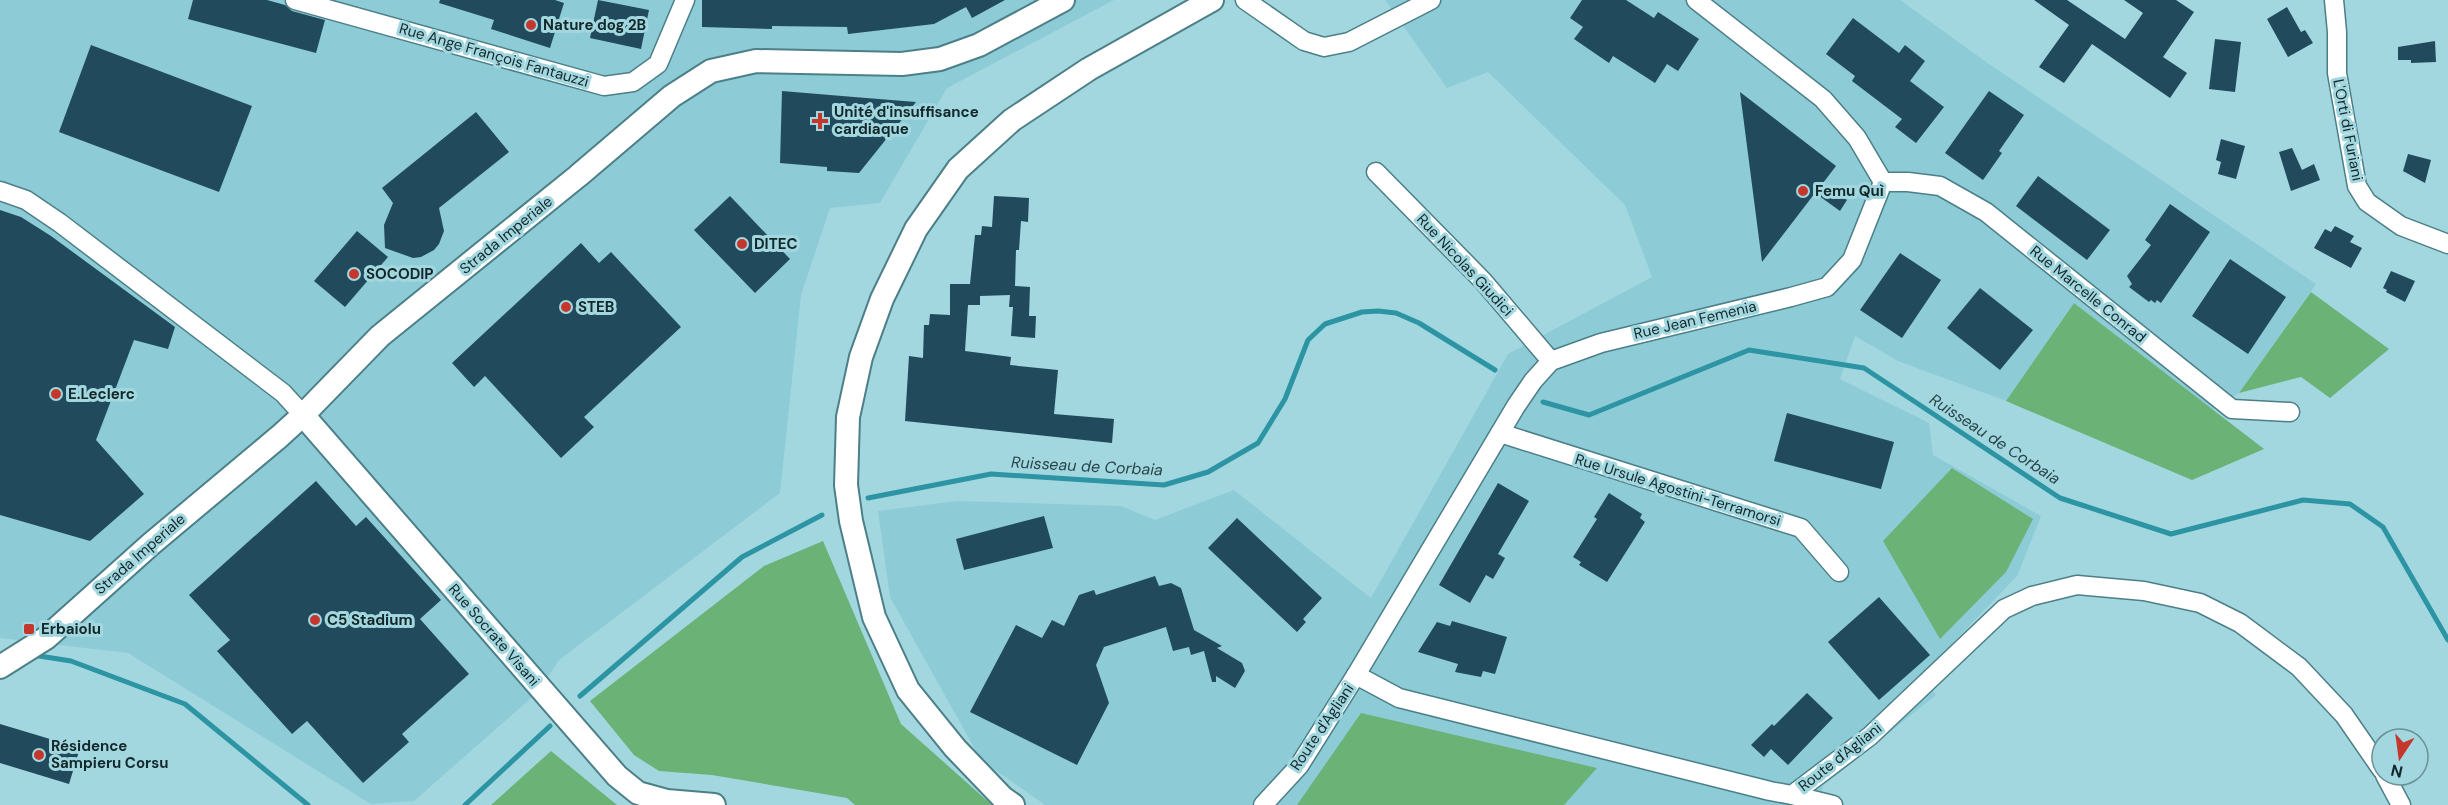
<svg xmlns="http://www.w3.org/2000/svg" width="2448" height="805" font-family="'DM Sans',sans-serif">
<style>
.built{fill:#8dccd6}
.green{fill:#6bb277}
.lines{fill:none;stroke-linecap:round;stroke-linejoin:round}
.stream{stroke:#2c94a3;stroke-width:5}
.building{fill:#214b5d}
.minor-casing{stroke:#4c7f87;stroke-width:21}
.tertiary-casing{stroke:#4c7f87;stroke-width:26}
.minor{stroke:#fff;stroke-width:18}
.tertiary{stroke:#fff;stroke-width:22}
.poi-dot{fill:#c5372d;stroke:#a2d7df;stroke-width:2}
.labels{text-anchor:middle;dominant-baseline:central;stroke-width:6;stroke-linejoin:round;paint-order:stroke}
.poi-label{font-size:15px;font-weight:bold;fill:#13282b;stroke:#a2d7df;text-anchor:start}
.street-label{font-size:15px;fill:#13282b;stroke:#a2d7df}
.water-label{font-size:16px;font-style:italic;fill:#28464b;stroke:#a2d7df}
</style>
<rect width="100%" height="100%" fill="#a2d7df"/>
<g class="built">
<polygon points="0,0 1114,0 947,88 880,203 830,208 801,295 780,493 559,660 538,692 414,801 371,804 128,653 0,638"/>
<polygon points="1385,0 1900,0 1989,64 2316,284 2239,393 2212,410 2074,303 2006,401 1898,361 1855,336 1840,379 1929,423 1933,455 2041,516 2017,576 1923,674 1936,695 1823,786 1820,805 1045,805 981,760 890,597 878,511 957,501 1121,506 1155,520 1234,490 1371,598 1508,354 1652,277 1625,205 1488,72 1447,88"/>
</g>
<g class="green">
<polygon points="2311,292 2389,349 2330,398 2301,377 2239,393"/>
<polygon points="2074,303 2264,449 2192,480 2006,401"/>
<polygon points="1952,468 2033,519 2006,572 1940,639 1883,541"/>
<polygon points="823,541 901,724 992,805 855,805 847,798 712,775 659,771 634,755 590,701 764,566"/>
<polygon points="1361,713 1597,768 1564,805 1297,805"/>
<polygon points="551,751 617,805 491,805"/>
</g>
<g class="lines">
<g class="stream">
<polyline points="1543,402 1589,415 1749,350 1864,368 2060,498 2171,534 2303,500 2350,504 2383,527 2448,640"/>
<polyline points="868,498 991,474 1164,485 1208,472 1258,443 1285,399 1308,340 1325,324 1362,312 1378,311 1396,313 1419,323 1495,370"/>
<polyline points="33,655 71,661 185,704 308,805"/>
<polyline points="580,696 742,557 822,515"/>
<polyline points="465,805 550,726"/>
</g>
</g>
<g class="building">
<polygon points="193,0 267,0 285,5 292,11 325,20 316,53 188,19"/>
<polygon points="440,0 555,0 564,3 550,48 491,29 494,20 439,3"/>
<polygon points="598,0 649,10 641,49 590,38"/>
<polygon points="702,0 1005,0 972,18 966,7 934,24 848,34 847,27 772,26 772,29 702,27"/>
<polygon points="1582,0 1626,0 1654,18 1658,12 1699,39 1678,71 1667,64 1655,83 1613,56 1609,63 1574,39 1583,27 1570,18"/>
<polygon points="2034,0 2067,0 2125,39 2143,13 2124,0 2176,0 2194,12 2163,57 2187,73 2170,98 2092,44 2064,83 2039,67 2069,25"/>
<polygon points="2287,7 2301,32 2305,30 2313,43 2288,57 2267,19"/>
<polygon points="1853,18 1899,53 1905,45 1925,61 1910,81 1944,107 1916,143 1895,127 1902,119 1852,81 1855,76 1826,54"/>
<polygon points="2215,39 2241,42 2235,92 2209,89"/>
<polygon points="2435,41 2436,62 2411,63 2411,60 2398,60 2398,47"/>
<polygon points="91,45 252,106 219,192 59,132"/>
<polygon points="782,91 854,97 916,102 859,173 827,171 827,167 780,163"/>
<polygon points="1989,91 2024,115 1999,151 2002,153 1983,180 1945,153"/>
<polygon points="1740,92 1836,166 1823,183 1847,200 1840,211 1815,193 1762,262"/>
<polygon points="476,112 509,152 439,208 444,231 439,244 434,250 421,257 413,258 385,248 384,225 393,203 382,188"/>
<polygon points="2221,139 2245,146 2236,179 2218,174 2221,162 2216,160"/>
<polygon points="2292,148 2302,170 2314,164 2320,180 2291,191 2279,152"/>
<polygon points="2408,154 2431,160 2425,183 2403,171"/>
<polygon points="2038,176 2110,230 2087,260 2016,206"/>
<polygon points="730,196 790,259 755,293 694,230"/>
<polygon points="994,196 1029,198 1028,222 1021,221 1019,250 1016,250 1015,286 1030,287 1029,316 1036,316 1035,338 1011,336 1013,307 1009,307 1010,295 980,296 980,305 968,305 965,351 1011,357 1010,365 1058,370 1054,414 1114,419 1112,443 905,421 909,356 923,358 924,325 929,325 930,314 950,315 950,284 970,284 975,235 981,235 982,226 992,227"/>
<polygon points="2170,204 2210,232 2161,303 2157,300 2155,303 2151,300 2149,302 2129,287 2132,284 2127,276 2151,245 2145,240"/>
<polygon points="0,210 21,217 51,236 175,327 168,349 134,340 96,440 144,494 90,541 0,515"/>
<polygon points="2335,226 2354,236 2350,242 2362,248 2351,268 2314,248 2325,229 2331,232"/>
<polygon points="357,231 388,257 345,307 314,281"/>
<polygon points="581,243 599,263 611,252 681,327 584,417 594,427 561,458 485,376 474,387 452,363"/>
<polygon points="1900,253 1941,280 1902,338 1860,310"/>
<polygon points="2230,259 2286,297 2248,354 2192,316"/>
<polygon points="2391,271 2415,281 2405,302 2386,292 2387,290 2383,288"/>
<polygon points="1980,288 2033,330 2000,370 1947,328"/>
<polygon points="1787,413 1894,442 1881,489 1774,461"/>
<polygon points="316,481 356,526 366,517 441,600 420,619 469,674 402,734 409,742 363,783 307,721 292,734 217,651 230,640 189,595"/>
<polygon points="1498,483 1529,501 1498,554 1505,558 1493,579 1486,575 1470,603 1439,585"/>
<polygon points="1609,493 1642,514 1640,518 1645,522 1607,582 1579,565 1581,562 1573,557 1597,519 1594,517"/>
<polygon points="1044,516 1053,548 964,570 956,539"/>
<polygon points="1237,518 1322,598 1303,619 1306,622 1297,632 1208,548"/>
<polygon points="1155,576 1159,586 1171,583 1181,588 1194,630 1222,646 1217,648 1242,663 1245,671 1235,688 1216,676 1216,682 1212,682 1204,651 1191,655 1189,647 1173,651 1166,627 1104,647 1096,665 1109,703 1077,765 970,712 1016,625 1042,638 1052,620 1064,626 1079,595 1094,590 1096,595"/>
<polygon points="1879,597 1930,655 1879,700 1828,642"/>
<polygon points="1452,621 1507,637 1495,674 1483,671 1481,677 1455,672 1458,664 1418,652 1437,622 1450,626"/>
<polygon points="1807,693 1833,718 1788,765 1771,749 1764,757 1751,745 1772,724 1774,726"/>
<polygon points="0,724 80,748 69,784 0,763"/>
</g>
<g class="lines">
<defs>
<g id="minor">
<polyline points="295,0 604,86 633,82 658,64 685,0"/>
<polyline points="1245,0 1304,41 1324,47 1349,42 1431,0"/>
<polyline points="1696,0 1823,99 1857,138 1883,182"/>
<polyline points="2334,0 2337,32 2337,73 2357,186 2367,202 2401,226 2448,244"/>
<polyline points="1376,172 1483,281 1551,361"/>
<polyline points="1883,182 1908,182 1940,186 1986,212 2232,409 2290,412"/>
<polyline points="0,191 26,200 60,223 283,393 303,415"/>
<polyline points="1500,433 1801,528 1839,572"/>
<polyline points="1356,675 1399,698 1770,791 1792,795 1870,736 2004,609 2032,596 2077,585 2144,591 2200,603 2240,623 2299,667 2344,715 2382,770"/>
<polyline points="2385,775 2401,805"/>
<polyline points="1792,795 1833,805"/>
<polyline points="1263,805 1299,766 1356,675 1516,406 1533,381 1551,361 1601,343 1791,297 1827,287 1852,260 1883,182"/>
</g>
<g id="tertiary">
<polyline points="303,415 617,776 638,793 667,801 714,805"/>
<polyline points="0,667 46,638 151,544 280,436 303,415 380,336 578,176 672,96 711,71 756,61 902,64 940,59 979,45 1063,0"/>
<polyline points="1013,805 1003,798 955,748 908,690 874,617 851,521 846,485 848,417 861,357 882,299 916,229 958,169 1012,120 1089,69 1212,0"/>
</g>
</defs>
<use href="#minor" class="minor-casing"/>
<use href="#tertiary" class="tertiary-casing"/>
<use href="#minor" class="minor"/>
<use href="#tertiary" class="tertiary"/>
</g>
<g class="poi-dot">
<circle cx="531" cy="25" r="6"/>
<path d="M817 112h6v6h6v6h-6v6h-6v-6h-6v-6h6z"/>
<circle cx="1803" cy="191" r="6"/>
<circle cx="742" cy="244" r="6"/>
<circle cx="354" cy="274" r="6"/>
<circle cx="566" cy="307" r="6"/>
<circle cx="56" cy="394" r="6"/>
<circle cx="315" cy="620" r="6"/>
<rect x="23" y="623" width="12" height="12" rx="3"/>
<circle cx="39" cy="755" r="6"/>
</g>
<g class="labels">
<g class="poi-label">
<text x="543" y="25">Nature dog 2B</text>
<text x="834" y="112">Unité d'insuffisance<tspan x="834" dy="17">cardiaque</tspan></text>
<text x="1815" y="191">Femu Quì</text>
<text x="754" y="244">DITEC</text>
<text x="366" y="274">SOCODIP</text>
<text x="578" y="307">STEB</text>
<text x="68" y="394">E.Leclerc</text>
<text x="327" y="620">C5 Stadium</text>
<text x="41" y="629">Erbaiolu</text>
<text x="51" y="746">Résidence<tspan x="51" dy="17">Sampieru Corsu</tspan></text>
</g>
<g class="street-label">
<text transform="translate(494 55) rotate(16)">Rue Ange François Fantauzzi</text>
<text transform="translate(2348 130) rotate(79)">L'Orti di Furiani</text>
<text transform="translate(506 235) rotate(-39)">Strada Imperiale</text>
<text transform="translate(1465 265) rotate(47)">Rue Nicolas Giudici</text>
<text transform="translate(2088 294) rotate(39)">Rue Marcelle Conrad</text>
<text transform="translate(1695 320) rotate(-13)">Rue Jean Femenia</text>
<text transform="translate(1678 490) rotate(17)">Rue Ursule Agostini-Terramorsi</text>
<text transform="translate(140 554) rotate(-41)">Strada Imperiale</text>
<text transform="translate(494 635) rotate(49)">Rue Socrate Visani</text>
<text transform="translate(1322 727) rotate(-56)">Route d'Agliani</text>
<text transform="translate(1840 757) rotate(-38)">Route d'Agliani</text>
</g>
<g class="water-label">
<text transform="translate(1995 439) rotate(33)">Ruisseau de Corbaia</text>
<text transform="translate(1087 466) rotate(3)">Ruisseau de Corbaia</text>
</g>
</g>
<g transform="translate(2400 757) rotate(193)"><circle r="28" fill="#a2d7df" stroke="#699197" stroke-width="1.5"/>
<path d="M0-4.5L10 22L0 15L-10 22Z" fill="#c5372d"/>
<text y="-9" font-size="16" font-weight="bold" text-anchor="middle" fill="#13282b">N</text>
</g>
</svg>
